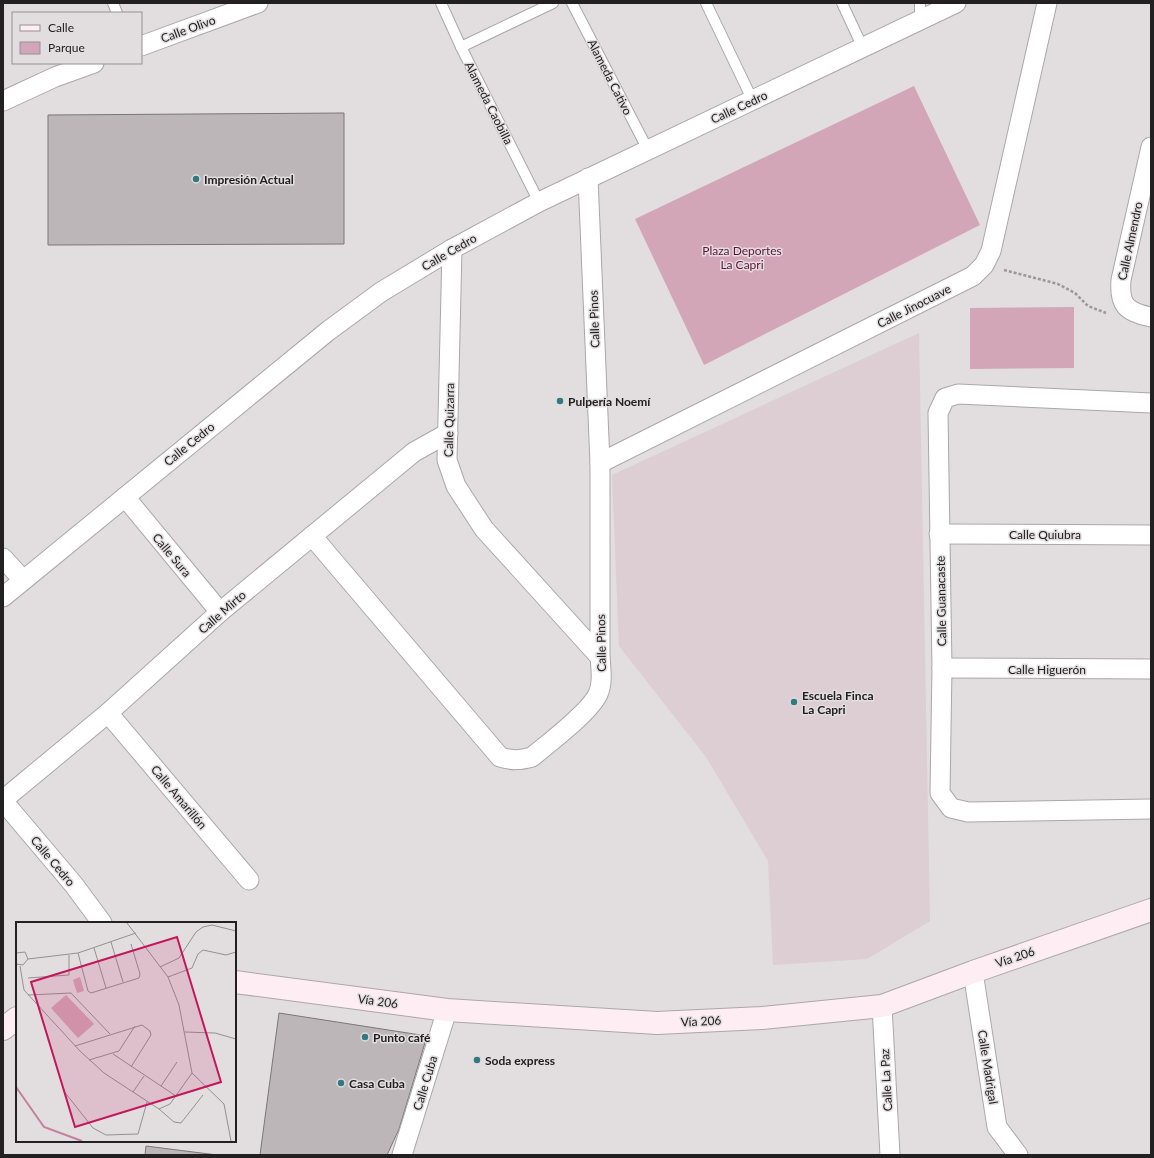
<svg xmlns="http://www.w3.org/2000/svg" width="1154" height="1158" font-family="Lato,sans-serif">
<style>
.built{fill:#dcced3}
.green{fill:#d3a6b7}
.building{fill:#bcb6b8;stroke:#7b7678}
.lines{fill:none;stroke-linecap:round;stroke-linejoin:round}
.lane-casing{stroke:#aca7a9;stroke-width:12}
.street-casing{stroke:#aca7a9;stroke-width:21}
.secondary-casing{stroke:#aca7a9;stroke-width:24}
.path{stroke:#9c9899;stroke-width:2.5;stroke-dasharray:3 2;stroke-linecap:butt}
.lane{stroke:#fff;stroke-width:10}
.street{stroke:#fff;stroke-width:19}
.secondary{stroke:#feeef4;stroke-width:22}
.poi-dot{fill:#317a81;stroke:#e2dddf;stroke-width:1.5}
.labels{text-anchor:middle;dominant-baseline:central;stroke-width:3;stroke-linejoin:round;paint-order:stroke}
.street-label{font-size:12px;fill:#222020;stroke:#e2dddf}
.poi-label{font-size:12px;font-weight:bold;fill:#222020;stroke:#e2dddf;text-anchor:start}
.park-label{font-size:12px;fill:#60113a;stroke:#e2dddf}
.inset-river{fill:none;stroke:#c3819b;stroke-width:2}
.inset-road{fill:none;stroke:#959193;stroke-width:1}
.view{fill:#c2185b;fill-opacity:0.15;stroke:#c2185b;stroke-width:2}
.inset-edge{fill:none;stroke:#222020;stroke-width:2}
</style>
<rect width="100%" height="100%" fill="#e2dddf"/>
<polygon class="built" points="919,333 930,921 867,959 773,965 768,861 706,757 619,646 612,475"/>
<g class="green">
<polygon points="914,86 980,225 704,365 635,219"/>
<polygon points="1074,307 1074,368 970,369 970,308"/>
</g>
<g class="building">
<polygon points="344,113 344,244 48,245 48,115"/>
<polygon points="279,1013 427,1036 399,1129 387,1155 260,1155"/>
<polygon points="146,1146 217,1155 145,1155"/>
</g>
<g class="lines">
<defs>
<g id="lane">
<polyline points="113,3 117,13"/>
<polyline points="441,3 461,47 539,202"/>
<polyline points="572,3 648,150"/>
<polyline points="706,3 753,101"/>
<polyline points="842,3 863,48"/>
<polyline points="920,3 920,21"/>
<polyline points="461,47 553,3"/>
</g>
<g id="street">
<polyline points="141,46 258,3"/>
<polyline points="3,101 55,77 94,63"/>
<path d="M1151 147 1121 280C1119 305 1126 312 1151 317"/>
<polyline points="452,249 447,460 456,486 484,529 600,657"/>
<polyline points="1151,403 958,394 945,398 938,413 942,668 940,793 951,808 968,812 1151,809"/>
<polyline points="600,463 973,276 984,265 991,251 1047,3"/>
<polyline points="125,497 220,612"/>
<polyline points="939,534 1151,535"/>
<path d="M312 536 500 757C512 761 521 760 532 757 549 743 590 712 598 694 603 683 601 670 600 657V463L588 178"/>
<polyline points="3,558 23,580"/>
<polyline points="3,597 328,331 381,292 452,249 539,202 956,3"/>
<polyline points="942,668 1151,669"/>
<polyline points="108,713 249,880"/>
<polyline points="3,800 108,713 220,612 414,452 448,433"/>
<polyline points="3,801 74,885 102,923"/>
<polyline points="973,972 997,1127 1018,1155"/>
<polyline points="882,1006 890,1155"/>
<polyline points="402,1155 447,1010"/>
</g>
<g id="secondary">
<polyline points="235,982 447,1010 657,1023 762,1018 882,1006 973,972 1151,910"/>
<polyline points="3,1029 17,1018"/>
</g>
</defs>
<use href="#lane" class="lane-casing"/>
<use href="#street" class="street-casing"/>
<use href="#secondary" class="secondary-casing"/>
<polyline class="path" points="1004,270 1058,284 1075,293 1088,306 1106,313"/>
<use href="#lane" class="lane"/>
<use href="#street" class="street"/>
<use href="#secondary" class="secondary"/>
</g>
<g class="poi-dot">
<circle cx="196" cy="179" r="4"/>
<circle cx="560" cy="401" r="4"/>
<circle cx="794" cy="702" r="4"/>
<circle cx="365" cy="1037" r="4"/>
<circle cx="477" cy="1060" r="4"/>
<circle cx="341" cy="1083" r="4"/>
</g>
<g class="labels">
<g class="street-label">
<text transform="translate(188 29) rotate(-20)">Calle Olivo</text>
<text transform="translate(610 77) rotate(63)">Alameda Cativo</text>
<text transform="translate(489 103) rotate(63)">Alameda Caobilla</text>
<text transform="translate(739 107) rotate(-25)">Calle Cedro</text>
<text transform="translate(1130 241) rotate(-78)">Calle Almendro</text>
<text transform="translate(449 252) rotate(-30)">Calle Cedro</text>
<text transform="translate(914 306) rotate(-27)">Calle Jinocuave</text>
<text transform="translate(594 319) rotate(-92)">Calle Pinos</text>
<text transform="translate(449 420) rotate(-89)">Calle Quizarra</text>
<text transform="translate(189 444) rotate(-39)">Calle Cedro</text>
<text x="1045" y="534">Calle Quiubra</text>
<text transform="translate(172 555) rotate(50)">Calle Sura</text>
<text transform="translate(941 601) rotate(-91)">Calle Guanacaste</text>
<text transform="translate(222 612) rotate(-41)">Calle Mirto</text>
<text transform="translate(601 643) rotate(-91)">Calle Pinos</text>
<text x="1047" y="669">Calle Higuerón</text>
<text transform="translate(179 797) rotate(50)">Calle Amarillón</text>
<text transform="translate(53 861) rotate(50)">Calle Cedro</text>
<text transform="translate(1015 957) rotate(-19)">Vía 206</text>
<text transform="translate(378 1001) rotate(8)">Vía 206</text>
<text transform="translate(701 1021) rotate(-3)">Vía 206</text>
<text transform="translate(988 1067) rotate(81)">Calle Madrigal</text>
<text transform="translate(886 1080) rotate(-93)">Calle La Paz</text>
<text transform="translate(425 1083) rotate(-73)">Calle Cuba</text>
</g>
<g class="poi-label">
<text x="204" y="179">Impresión Actual</text>
<text x="568" y="401">Pulpería Noemí</text>
<text x="802" y="695">Escuela Finca<tspan x="802" dy="14">La Capri</tspan></text>
<text x="373" y="1037">Punto café</text>
<text x="485" y="1060">Soda express</text>
<text x="349" y="1083">Casa Cuba</text>
</g>
<g class="park-label">
<text x="742" y="250">Plaza Deportes<tspan x="742" dy="14">La Capri</tspan></text>
</g>
</g>
<g transform="translate(16 922)">
<rect width="220" height="220" fill="#e2dddf"/>
<path d="M64 55 68 69 61 71 57 58ZM50 73 78 102 62 116 35 86Z" fill="#d3a6b7"/>
<path class="inset-river" d="M0 165 28 205 66 219"/>
<path class="inset-road" d="M111 1 152 55 163 83 176 151 208 182 215 219M95 20 107 60M78 26 90 66M0 31 9 30 12 37 7 43 0 42M62 31 72 69 75 71 123 56 124 52 115 22M12 37 62 31 120 11M4 44 8 68 64 129 88 151 143 187 154 182 176 151M144 45 163 36 180 10 187 5 196 3 220 9M152 55 176 46 182 32 187 28 210 33 220 30M12 56 53 53V33M12 73 55 71 94 112M169 110 199 111 220 117M59 124 126 103 134 109 135 113 115 145M97 132 160 174M73 138 103 129 119 104M145 164 161 140M47 168 77 206 90 213 122 212 131 180M117 170 128 154M143 187 158 200 165 201 187 173"/>
<path class="view" d="M161 15 205 160 59 205 15 60Z"/>
<rect width="220" height="220" class="inset-edge"/>
</g>
<rect width="1154" height="1158" fill="none" stroke="#222020" stroke-width="8"/>
<rect x="12" y="12" width="130" height="52" fill="#e2dddf" stroke="#959193"/>
<rect x="20" y="25" width="20" height="6" fill="#feeef4" stroke="#959193"/>
<text x="48" y="32" font-size="12" fill="#222020">Calle</text>
<rect x="20" y="42" width="20" height="12" fill="#d3a6b7" stroke="#959193"/>
<text x="48" y="52" font-size="12" fill="#222020">Parque</text>
</svg>
